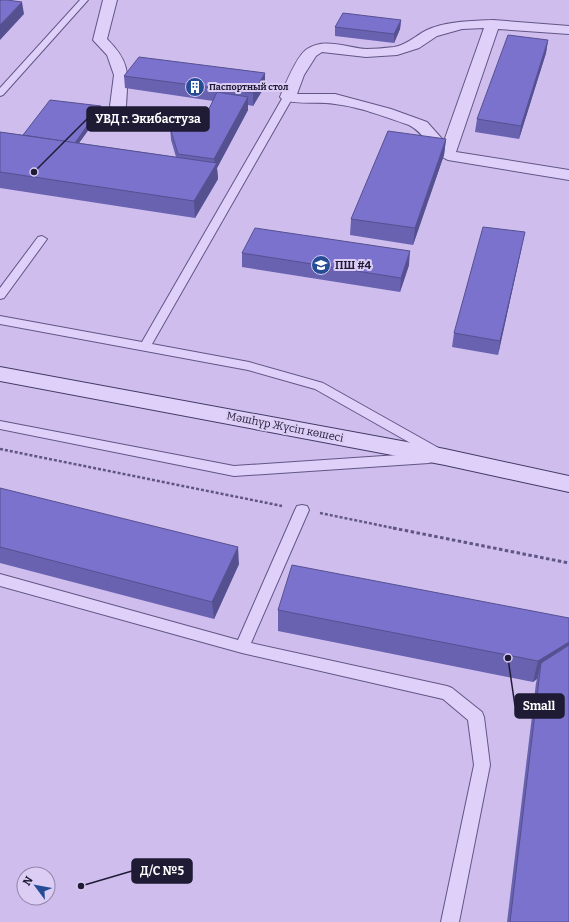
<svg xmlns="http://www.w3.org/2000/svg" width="569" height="922" font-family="Bitter,serif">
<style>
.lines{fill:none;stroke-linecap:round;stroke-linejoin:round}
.service-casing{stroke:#605686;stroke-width:2}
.minor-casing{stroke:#605686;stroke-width:2}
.secondary-casing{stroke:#413a67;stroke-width:2}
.path-far1{stroke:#605686;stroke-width:2.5;stroke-dasharray:3 2;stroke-linecap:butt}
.path{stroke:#605686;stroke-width:3;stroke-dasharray:3.5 2.5;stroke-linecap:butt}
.service{fill:#dfd0f9;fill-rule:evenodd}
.minor{fill:#dfd0f9;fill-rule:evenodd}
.secondary{fill:#dfd0f9;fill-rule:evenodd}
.wall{fill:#6962b0}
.shaded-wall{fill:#555090}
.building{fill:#7a72cd;stroke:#555090}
.labels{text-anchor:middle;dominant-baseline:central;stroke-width:4;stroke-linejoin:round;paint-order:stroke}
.far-poi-label{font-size:9px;font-weight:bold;fill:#1f1b35;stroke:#dccdf5;text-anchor:start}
.poi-label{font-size:11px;font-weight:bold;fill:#1f1b35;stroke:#dccdf5;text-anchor:start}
.street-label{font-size:11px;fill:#1f1b35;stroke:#dccdf5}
.leader{fill:none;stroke:#1f1b35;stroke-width:1.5}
.callout-dot{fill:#1f1b35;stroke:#dccdf5;stroke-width:1.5}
.callout{fill:#1f1b35;stroke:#1f1b35;stroke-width:1.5}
.callout-label{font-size:12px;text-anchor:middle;font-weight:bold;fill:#fff}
</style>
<rect width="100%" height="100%" fill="#cfbdee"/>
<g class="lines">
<defs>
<g id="service">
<polygon points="80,0 88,0 3,95 0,96 0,88"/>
<polygon points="288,94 293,97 152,344 249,362 323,383 444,451 445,454 444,457 439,459 435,457 434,461 429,463 234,476 0,429 0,421 234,466 428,453 315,389 248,370 0,324 0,316 142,342 283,97"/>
<polygon points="42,236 47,239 4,298 0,299 0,288 38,237"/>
<polygon points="302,505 307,506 309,510 251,643 447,686 452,688 482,712 484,717 490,765 459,922 441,922 474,765 468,720 443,699 242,653 0,586 0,574 238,640 295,510 297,506"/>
</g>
<g id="minor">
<path d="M103 0H117L107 39C131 63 128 74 126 106L123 109 118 111 113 109 110 106 114 75 107 55 93 40Z"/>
<path d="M493 20 569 26V34L498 29 456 152 569 170V180L448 160C432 153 425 133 409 125 385 117 361 107 335 104 318 101 300 105 283 100L280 97C285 85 297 55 307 49 325 37 347 48 367 49 375 49 385 48 394 47 407 45 415 36 427 30 446 21 472 21 493 20ZM484 28 444 141 427 122 391 109 335 94H297L304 75 316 56 322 52 366 57 397 55 419 48 437 36 462 29Z"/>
</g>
<polygon id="secondary" points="0,367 445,449 569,476 569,492 445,465 0,381"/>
</defs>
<use href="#service" class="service-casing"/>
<use href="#minor" class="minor-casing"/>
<use href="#secondary" class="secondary-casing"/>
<g class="path-far1">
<polyline points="0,449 282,506"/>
<polyline points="320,513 398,529"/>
</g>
<polyline class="path" points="393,528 569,563"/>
<use href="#service" class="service"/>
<use href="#minor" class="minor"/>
<use href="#secondary" class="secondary"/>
</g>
<g class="wall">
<polygon points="401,20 400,29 394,43 335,36 335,27"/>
<polygon points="548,40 546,53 519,139 475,132 477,119"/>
<polygon points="265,73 265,86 253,106 248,105 248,110 217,168 218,179 195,218 0,188 0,132 23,135 102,111 79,143 176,157 171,140 170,127 207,113 213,101 125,88 124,76"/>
<polygon points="446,139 444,155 413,245 350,235 351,219"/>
<polygon points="522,246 498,355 452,347 454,333"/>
<polygon points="242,253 409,265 400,292 242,267"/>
<polygon points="0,488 239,564 214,619 0,563"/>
<polygon points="278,610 569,618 569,922 507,922 536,683 537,679 533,682 278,631"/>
</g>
<g class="shaded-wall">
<polygon points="22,2 24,14 0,40 0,25"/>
<polygon points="401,20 400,29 394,43 394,34"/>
<polygon points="548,40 546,53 519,139 521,126"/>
<polygon points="265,73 265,86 253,106 253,93"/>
<polygon points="248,97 248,110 217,168 218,179 195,218 194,201 215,166 214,159"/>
<polygon points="101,106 102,111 74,150 73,145"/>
<polygon points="446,139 444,155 413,245 415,228"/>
<polygon points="525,232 522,246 498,355 500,341"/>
<polygon points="410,251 409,265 400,292 401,278"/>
<polygon points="238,547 239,564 214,619 212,602"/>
<polygon points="569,642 569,659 541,663 537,679 533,682 538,661"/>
</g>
<g class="building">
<polygon points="0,0 7,0 22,2 0,25"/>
<polygon points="343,13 401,20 394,34 335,27"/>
<polygon points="508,35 548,40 521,126 477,119"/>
<polygon points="139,57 265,73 253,93 124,76"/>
<polygon points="217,92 248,97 214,159 178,154 170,127 184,110 207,113"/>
<polygon points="50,100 101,106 75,143 23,135"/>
<polygon points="388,131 446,139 415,228 351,219"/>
<polygon points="0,132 217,163 194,201 0,172"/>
<polygon points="483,227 525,232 500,341 454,333"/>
<polygon points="255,228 410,251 401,278 242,253"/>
<polygon points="0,488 238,547 212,602 0,547"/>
<polygon points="292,565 569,618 569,642 538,661 278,610"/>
<polygon points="569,645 569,922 510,922 541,663"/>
</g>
<defs>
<symbol id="building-disc" viewBox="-11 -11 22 22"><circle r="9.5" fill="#264c95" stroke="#dccdf5"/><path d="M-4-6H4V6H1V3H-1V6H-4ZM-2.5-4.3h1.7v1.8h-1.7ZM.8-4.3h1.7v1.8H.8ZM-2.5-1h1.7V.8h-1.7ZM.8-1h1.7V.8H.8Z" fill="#fff"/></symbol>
<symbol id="school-disc" viewBox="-11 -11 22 22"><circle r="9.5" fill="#264c95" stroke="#dccdf5"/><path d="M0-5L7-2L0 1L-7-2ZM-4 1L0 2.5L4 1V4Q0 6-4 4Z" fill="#fff"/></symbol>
</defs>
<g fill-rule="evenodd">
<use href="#building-disc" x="184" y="76" width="22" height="22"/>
<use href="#school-disc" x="310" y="254" width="22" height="22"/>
</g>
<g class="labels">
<g class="far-poi-label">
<text x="209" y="87">Паспортный стол</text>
</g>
<g class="poi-label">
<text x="335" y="265">ПШ #4</text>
</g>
<g class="street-label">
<text transform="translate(285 427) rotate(11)">Мәшһүр Жүсіп көшесі</text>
</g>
</g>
<path class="leader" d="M34 172L87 119M508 658L515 706M81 886L132 871"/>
<g class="callout-dot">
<circle cx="34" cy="172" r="4"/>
<circle cx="508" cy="658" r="4"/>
<circle cx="81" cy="886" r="4"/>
</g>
<g class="callout">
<rect x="87" y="107" width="122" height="24" rx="4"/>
<rect x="515" y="694" width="49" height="24" rx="4"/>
<rect x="132" y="859" width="60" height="24" rx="4"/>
</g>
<g class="callout-label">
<text x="148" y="123">УВД г. Экибастуза</text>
<text x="539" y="710">Small</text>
<text x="162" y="875">Д/С №5</text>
</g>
<g transform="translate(36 886) rotate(302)"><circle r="19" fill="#dccdf5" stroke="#9086a8"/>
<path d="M0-3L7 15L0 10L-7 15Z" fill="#264c95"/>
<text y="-6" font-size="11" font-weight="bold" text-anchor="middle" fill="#1f1b35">N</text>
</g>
</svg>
